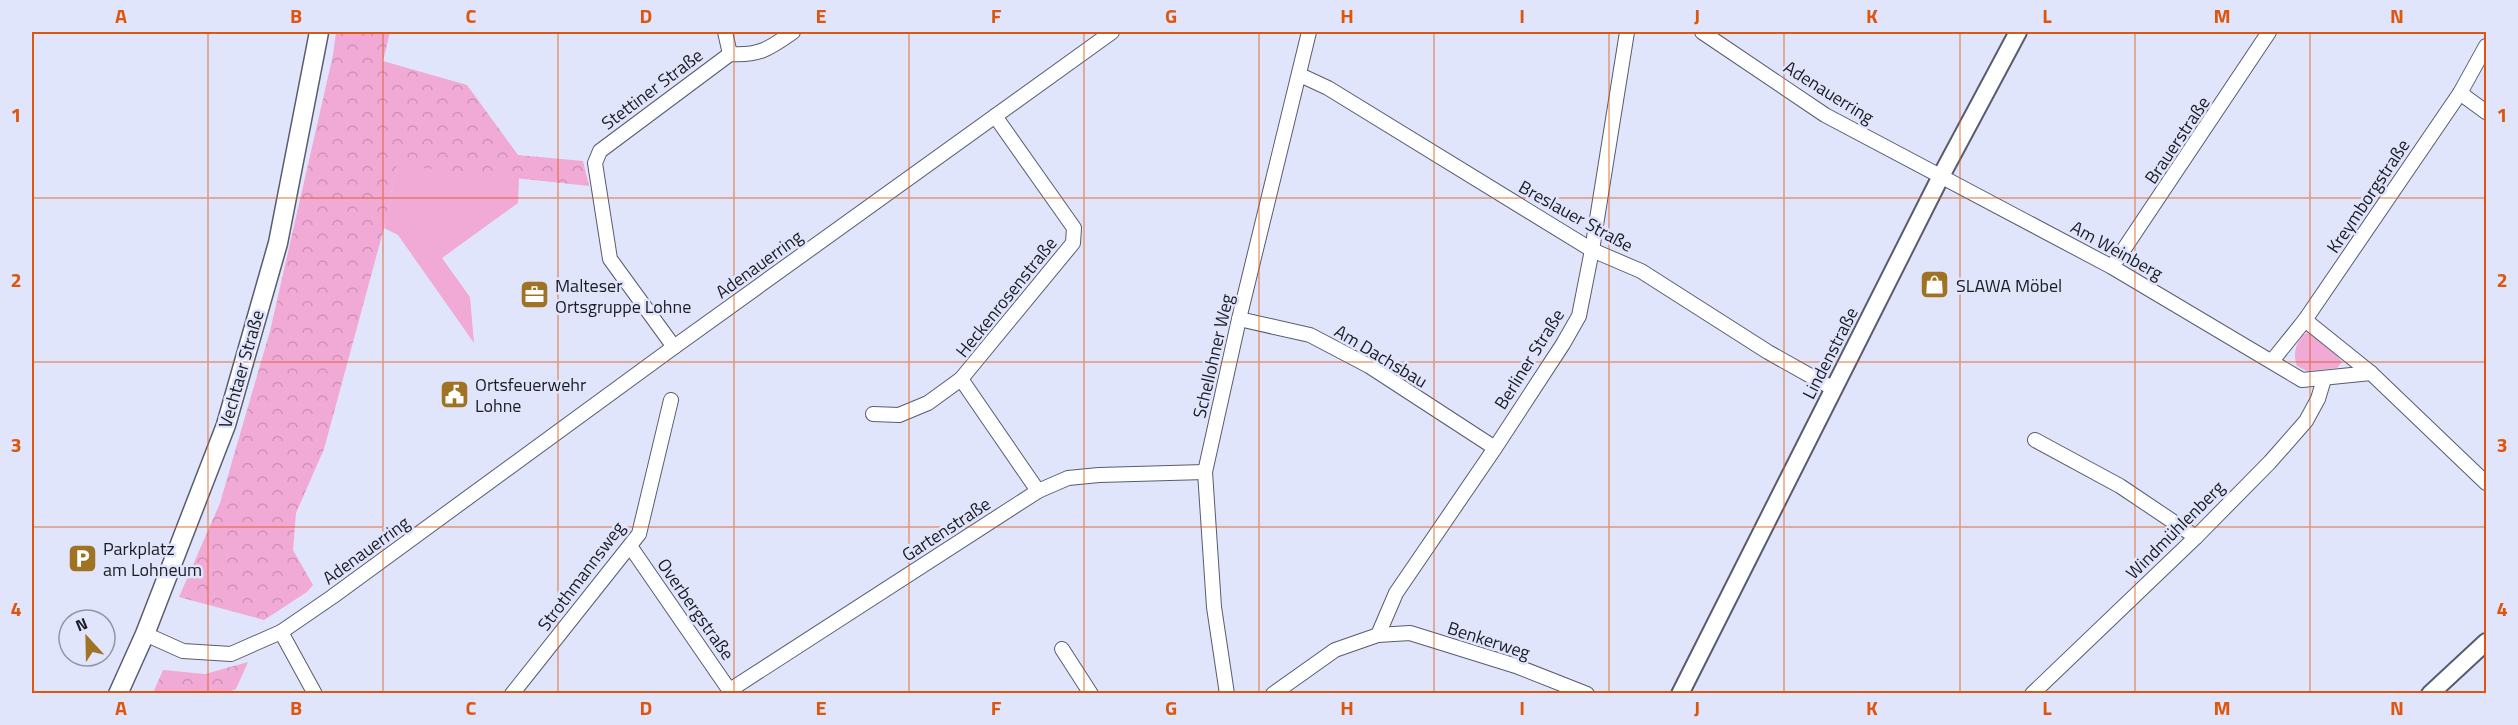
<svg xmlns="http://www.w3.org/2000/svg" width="2518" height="725" font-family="'Titillium Web',sans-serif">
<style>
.green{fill:#f1a9d6}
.forest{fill:url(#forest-crowns)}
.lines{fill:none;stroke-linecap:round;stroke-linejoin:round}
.minor-casing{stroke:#595c6e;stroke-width:16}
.tertiary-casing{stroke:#595c6e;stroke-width:20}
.secondary-casing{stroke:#595c6e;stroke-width:21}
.minor{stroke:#fff;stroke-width:14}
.tertiary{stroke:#fff;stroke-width:16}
.secondary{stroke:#fff;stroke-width:18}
.grid{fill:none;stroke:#de560d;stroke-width:1.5;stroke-opacity:0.55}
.labels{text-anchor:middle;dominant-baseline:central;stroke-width:5;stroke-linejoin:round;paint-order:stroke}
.street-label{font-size:18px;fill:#1b1c24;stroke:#e1e5fb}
.poi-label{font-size:18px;fill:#1b1c24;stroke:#e1e5fb;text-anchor:start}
.neatline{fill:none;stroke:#de560d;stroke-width:2}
.grid-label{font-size:20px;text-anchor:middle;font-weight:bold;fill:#de560d}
</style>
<defs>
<pattern id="forest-crowns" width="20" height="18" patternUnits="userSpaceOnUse" patternTransform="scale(1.5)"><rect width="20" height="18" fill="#f1a9d6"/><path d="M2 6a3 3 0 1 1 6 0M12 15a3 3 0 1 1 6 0" fill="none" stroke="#ce91b8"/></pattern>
</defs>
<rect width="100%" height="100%" fill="#e1e5fb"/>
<g class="green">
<polygon points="397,164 519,178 518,203 442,258 470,297 474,343 398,235 384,228"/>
<path d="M2309 331 2337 356 2342 362 2337 368 2307 371 2297 366C2292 353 2296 339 2309 331Z"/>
</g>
<g class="forest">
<polygon points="336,32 390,32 383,61 467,85 518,155 583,161 589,186 397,165 384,228 324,449 296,513 293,550 313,585 307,592 264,620 179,597 220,503 270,331 333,55"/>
<polygon points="248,662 236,689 225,693 153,693 163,670 205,674"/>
</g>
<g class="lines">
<defs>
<g id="minor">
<polyline points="725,32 730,54"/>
<polyline points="1702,32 1825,115 2112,267 2302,380 2371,373"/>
<polyline points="1300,75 1328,88 1592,250 1641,271 1768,352 1834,389"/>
<polyline points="2460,93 2486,112"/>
<polyline points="995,116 1074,228 1073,243 961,379 1038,491"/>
<polyline points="2112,267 2269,32"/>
<polyline points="1239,319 1310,335 1369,366 1495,448"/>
<polyline points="2305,320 2371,373 2486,483"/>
<path d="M674 347 610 259 595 163 600 151 730 54C760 56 770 48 793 32"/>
<polyline points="2272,361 2305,320 2460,93 2486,46"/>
<polyline points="873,414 899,415 928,403 961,379"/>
<polyline points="2035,440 2120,486 2196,537"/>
<polyline points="630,546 732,694"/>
<polyline points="281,632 315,694"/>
<polyline points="145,634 183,651 231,654 281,632 332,597 674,347 1112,32"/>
<polyline points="1378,635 1396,593 1495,448 1563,344 1579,316 1592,250 1627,32"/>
<polyline points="1062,649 1091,694"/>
<polyline points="730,690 1038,491 1068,478 1099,475 1205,472"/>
<polyline points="512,694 639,534 671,400"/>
<polyline points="1227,694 1214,607 1205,472 1239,319 1309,32"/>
<polyline points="1273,694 1335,650 1378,635 1410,633 1516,666 1587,694"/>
<polyline points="2032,694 2196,537 2270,462 2306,421 2318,399 2324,379"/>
</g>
<g id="tertiary">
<polyline points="1680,694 1941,176 2018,32"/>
<polyline points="2430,694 2486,642"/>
</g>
<polyline id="secondary" points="118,694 145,634 226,425 278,243 319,32"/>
</defs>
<use href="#minor" class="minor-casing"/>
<use href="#tertiary" class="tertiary-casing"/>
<use href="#secondary" class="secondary-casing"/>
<use href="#minor" class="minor"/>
<use href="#tertiary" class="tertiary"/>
<use href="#secondary" class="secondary"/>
</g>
<path class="grid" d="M208 32V694M383 32V694M558 32V694M734 32V694M909 32V694M1084 32V694M1259 32V694M1434 32V694M1609 32V694M1784 32V694M1960 32V694M2135 32V694M2310 32V694M32 198H2486M32 362H2486M32 527H2486"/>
<defs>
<symbol id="shop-square" viewBox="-11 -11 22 22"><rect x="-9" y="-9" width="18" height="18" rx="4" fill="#a07224" stroke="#e1e5fb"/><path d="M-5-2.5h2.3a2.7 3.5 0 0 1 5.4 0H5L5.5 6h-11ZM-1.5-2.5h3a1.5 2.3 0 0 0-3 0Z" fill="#fff"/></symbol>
<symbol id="office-square" viewBox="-11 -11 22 22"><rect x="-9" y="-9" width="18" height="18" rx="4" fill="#a07224" stroke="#e1e5fb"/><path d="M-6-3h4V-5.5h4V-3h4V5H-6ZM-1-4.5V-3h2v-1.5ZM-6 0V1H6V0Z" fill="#fff"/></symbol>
<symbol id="civic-square" viewBox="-11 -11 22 22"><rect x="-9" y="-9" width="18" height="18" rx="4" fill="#a07224" stroke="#e1e5fb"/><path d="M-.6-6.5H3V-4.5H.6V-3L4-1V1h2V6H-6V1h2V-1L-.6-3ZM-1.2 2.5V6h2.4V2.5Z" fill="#fff"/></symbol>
<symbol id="parking-square" viewBox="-11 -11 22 22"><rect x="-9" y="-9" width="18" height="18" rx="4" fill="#a07224" stroke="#e1e5fb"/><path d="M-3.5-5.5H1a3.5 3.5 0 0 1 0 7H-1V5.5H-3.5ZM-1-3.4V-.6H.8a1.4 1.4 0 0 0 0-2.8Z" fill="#fff"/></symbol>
</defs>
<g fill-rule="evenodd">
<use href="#shop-square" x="1918" y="268" width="33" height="33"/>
<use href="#office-square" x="518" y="278" width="33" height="33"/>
<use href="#civic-square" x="438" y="378" width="33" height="33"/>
<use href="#parking-square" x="66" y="542" width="33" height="33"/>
</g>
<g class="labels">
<g class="street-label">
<text transform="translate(652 89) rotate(-37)">Stettiner Straße</text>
<text transform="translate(1829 92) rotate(32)">Adenauerring</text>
<text transform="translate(2177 140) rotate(-56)">Brauerstraße</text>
<text transform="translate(2368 196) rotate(-56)">Kreymborgstraße</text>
<text transform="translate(1576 216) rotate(29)">Breslauer Straße</text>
<text transform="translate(2117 250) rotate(29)">Am Weinberg</text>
<text transform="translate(759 264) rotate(-36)">Adenauerring</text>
<text transform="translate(1006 297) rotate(-51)">Heckenrosenstraße</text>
<text transform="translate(1830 353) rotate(-63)">Lindenstraße</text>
<text transform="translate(1213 356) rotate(-77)">Schellohner Weg</text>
<text transform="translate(1381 356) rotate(31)">Am Dachsbau</text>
<text transform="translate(1529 359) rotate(-58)">Berliner Straße</text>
<text transform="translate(241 369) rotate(-74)">Vechtaer Straße</text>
<text transform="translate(946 529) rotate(-33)">Gartenstraße</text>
<text transform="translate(2175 530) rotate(-45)">Windmühlenberg</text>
<text transform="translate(366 550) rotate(-36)">Adenauerring</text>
<text transform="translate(581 576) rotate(-53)">Strothmannsweg</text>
<text transform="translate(696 609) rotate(55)">Overbergstraße</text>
<text transform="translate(1489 640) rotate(18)">Benkerweg</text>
</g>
<g class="poi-label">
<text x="555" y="285">Malteser<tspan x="555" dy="21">Ortsgruppe Lohne</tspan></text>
<text x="1956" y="285">SLAWA Möbel</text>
<text x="475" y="384">Ortsfeuerwehr<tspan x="475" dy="21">Lohne</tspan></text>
<text x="103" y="548">Parkplatz<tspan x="103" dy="21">am Lohneum</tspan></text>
</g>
</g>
<rect width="2518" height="725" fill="none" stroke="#e1e5fb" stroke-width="66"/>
<g transform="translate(87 638) rotate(338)"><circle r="28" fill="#e1e5fb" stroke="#9295a5" stroke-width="1.5"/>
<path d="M0-4.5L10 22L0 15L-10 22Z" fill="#a07224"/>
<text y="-9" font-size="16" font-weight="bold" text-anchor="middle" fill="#1b1c24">N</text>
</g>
<rect x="33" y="33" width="2452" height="659" class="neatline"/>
<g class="grid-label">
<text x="121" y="23">A</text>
<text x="296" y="23">B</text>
<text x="471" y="23">C</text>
<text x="646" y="23">D</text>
<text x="821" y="23">E</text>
<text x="996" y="23">F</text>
<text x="1171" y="23">G</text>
<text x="1347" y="23">H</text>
<text x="1522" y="23">I</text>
<text x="1697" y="23">J</text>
<text x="1872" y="23">K</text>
<text x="2047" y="23">L</text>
<text x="2222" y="23">M</text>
<text x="2397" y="23">N</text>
<text x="16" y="122">1</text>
<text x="2502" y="122">1</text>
<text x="16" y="287">2</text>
<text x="2502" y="287">2</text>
<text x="16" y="452">3</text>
<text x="2502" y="452">3</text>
<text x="16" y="616">4</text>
<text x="2502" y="616">4</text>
<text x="121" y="715">A</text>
<text x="296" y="715">B</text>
<text x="471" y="715">C</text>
<text x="646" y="715">D</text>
<text x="821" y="715">E</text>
<text x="996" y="715">F</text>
<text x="1171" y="715">G</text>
<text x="1347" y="715">H</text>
<text x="1522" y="715">I</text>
<text x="1697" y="715">J</text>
<text x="1872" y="715">K</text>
<text x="2047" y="715">L</text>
<text x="2222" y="715">M</text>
<text x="2397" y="715">N</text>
</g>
</svg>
